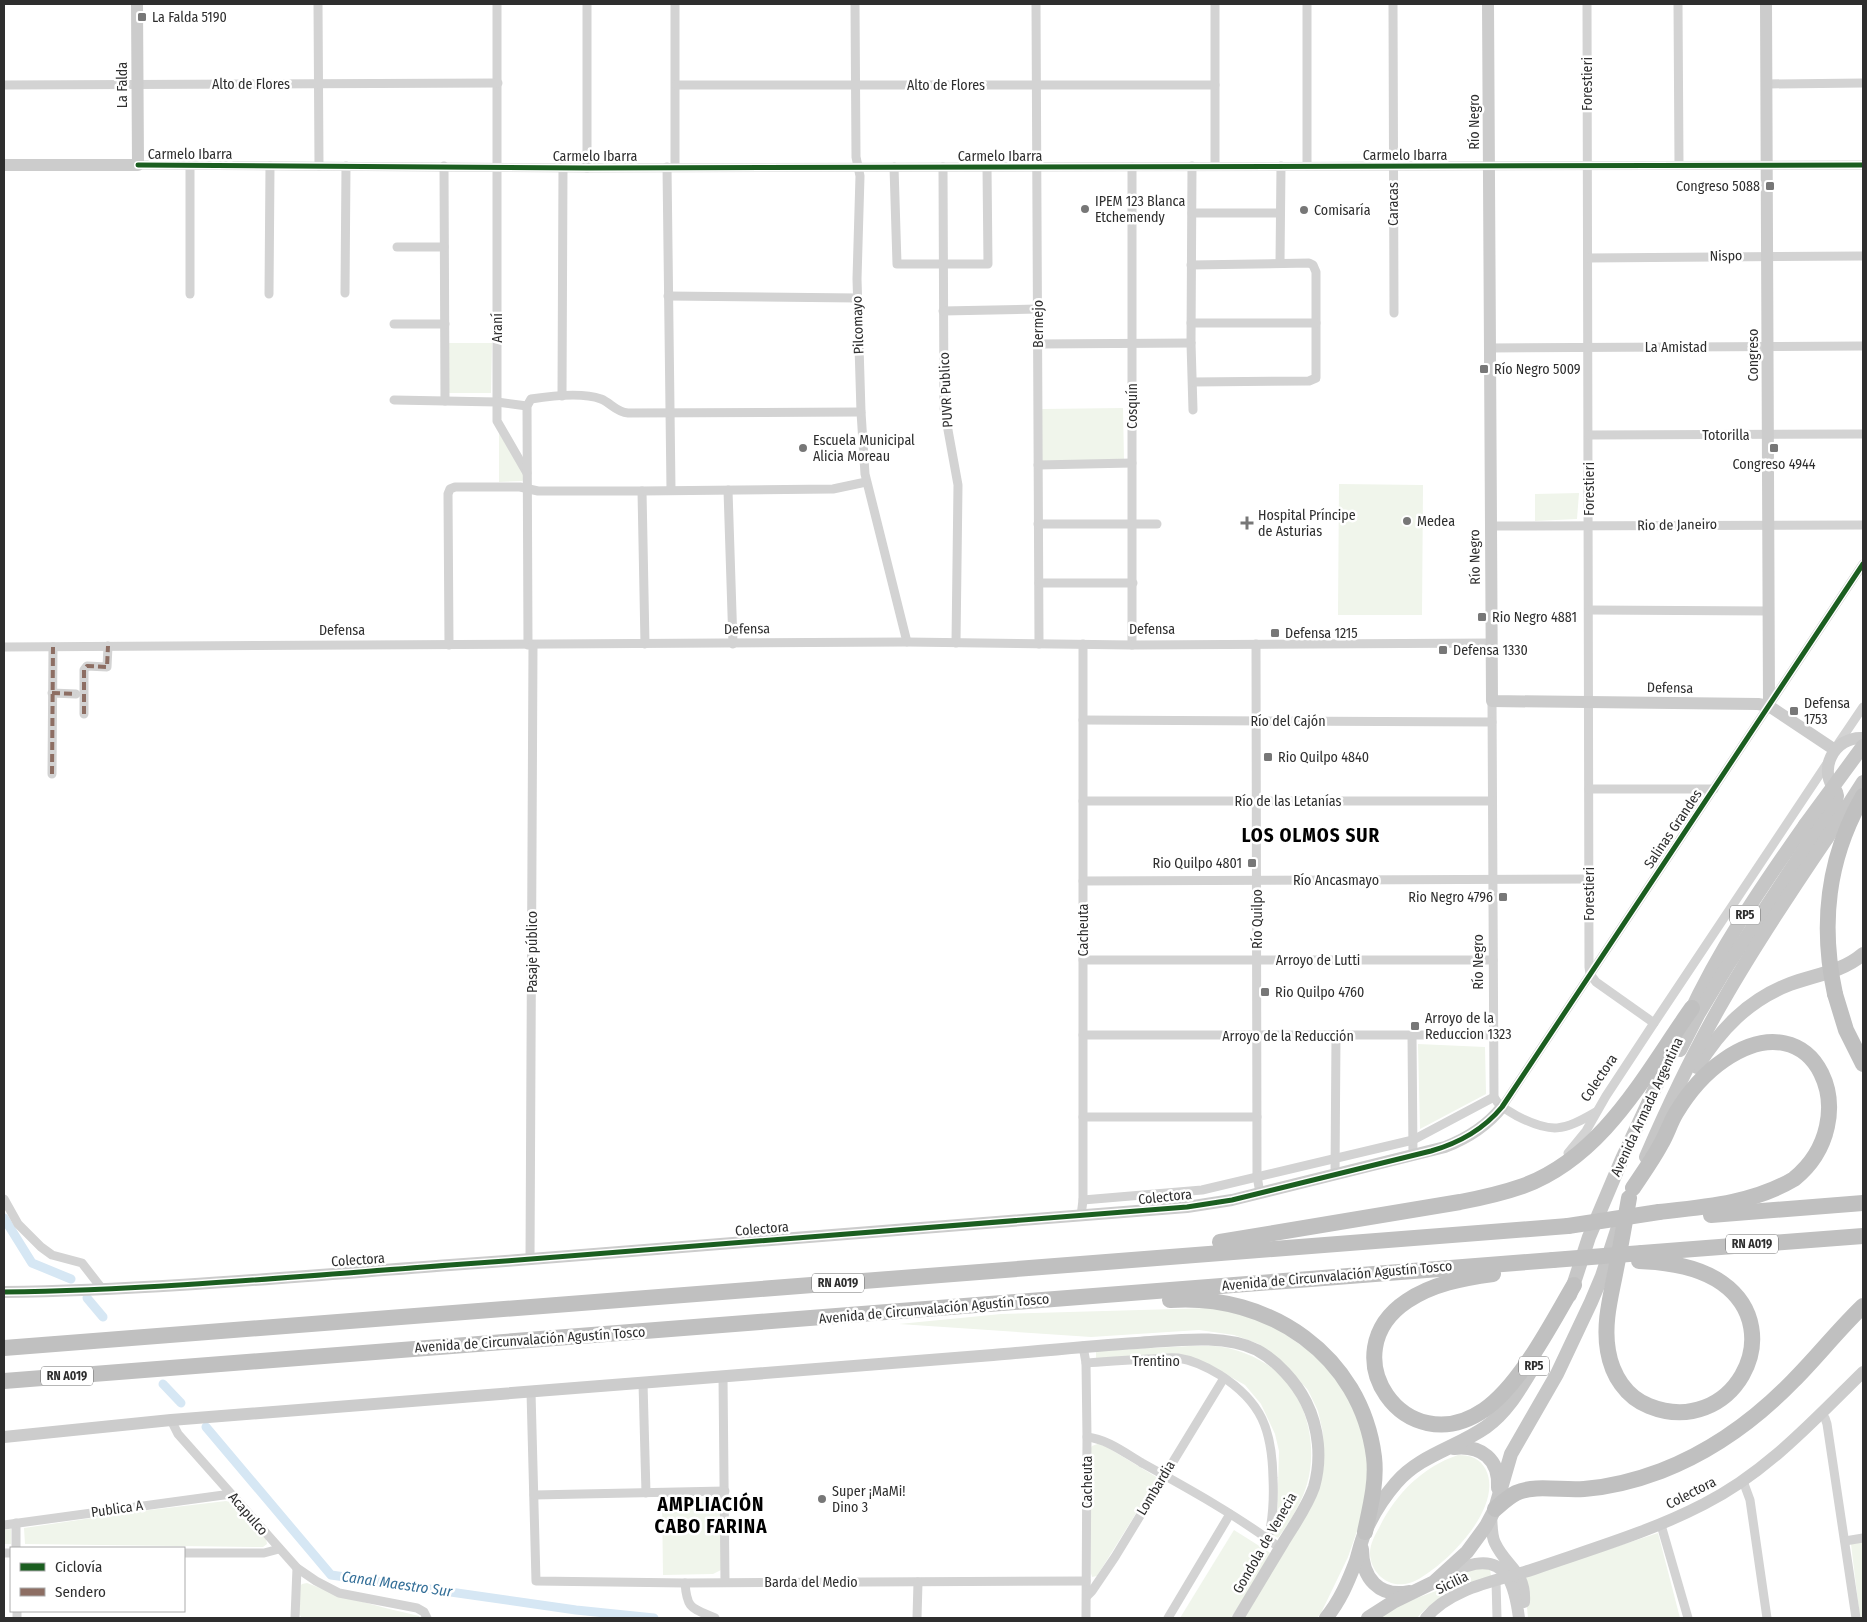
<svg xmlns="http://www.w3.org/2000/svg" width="1867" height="1622" font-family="'Fira Sans Condensed',sans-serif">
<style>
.green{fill:#f0f5eb}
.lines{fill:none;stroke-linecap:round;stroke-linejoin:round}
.canal{stroke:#d6e7f4;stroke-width:9}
.street{stroke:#d3d3d3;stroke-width:9}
.secondary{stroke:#ccc;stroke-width:12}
.primary{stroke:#c6c6c6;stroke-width:14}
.highway{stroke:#c0c0c0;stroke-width:16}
.primary-bridge{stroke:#c6c6c6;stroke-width:14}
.highway-bridge{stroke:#c0c0c0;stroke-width:16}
.quiet{stroke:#8d6e63;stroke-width:4;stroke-dasharray:8 4;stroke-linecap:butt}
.cycleway-casing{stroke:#fff;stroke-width:8}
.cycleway{stroke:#1b5e20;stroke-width:5}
.poi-dot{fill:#777;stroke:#fff;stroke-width:2}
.labels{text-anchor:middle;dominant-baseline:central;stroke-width:5;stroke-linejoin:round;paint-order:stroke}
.shield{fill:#fff;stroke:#6d6d6d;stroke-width:1}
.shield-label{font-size:12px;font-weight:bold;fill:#2e2e2e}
.poi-label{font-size:14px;fill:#2e2e2e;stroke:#fff;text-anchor:start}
.street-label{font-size:14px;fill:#2e2e2e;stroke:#fff}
.water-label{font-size:15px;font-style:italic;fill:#346f98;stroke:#fff}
.district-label{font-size:19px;font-weight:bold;letter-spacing:1px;fill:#000;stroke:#fff}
</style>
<rect width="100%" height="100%" fill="#fff"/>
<g class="green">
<polygon points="449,343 492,343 491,393 449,393"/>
<polygon points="1123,408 1124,461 1041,462 1041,409"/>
<polygon points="499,433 525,476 525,479 522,481 499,482"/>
<polygon points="1339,484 1423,485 1422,615 1338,615"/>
<polygon points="1579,493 1577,519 1535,521 1535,494"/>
<polygon points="1418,1044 1485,1047 1486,1094 1420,1129"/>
<polygon points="1211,1308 1233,1310 1275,1327 1319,1358 1347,1395 1365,1437 1369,1457 1364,1511 1348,1557 1321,1613 1317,1618 1241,1618 1323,1472 1323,1433 1318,1411 1308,1390 1286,1366 1259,1344 1234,1335 1199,1330 1091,1337 899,1324 1001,1314"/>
<path d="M1191 1346C1201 1346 1212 1345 1222 1347 1243 1350 1271 1363 1285 1380 1309 1407 1317 1450 1307 1484 1301 1504 1290 1522 1278 1538L1273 1535 1277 1520 1279 1451 1275 1434 1261 1404 1245 1385 1213 1367 1183 1355 1096 1359V1351Z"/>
<polygon points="1100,1443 1158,1478 1097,1576 1092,1577 1091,1573 1090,1450 1092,1446"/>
<path d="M1458 1455C1470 1455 1480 1458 1486 1470 1502 1504 1457 1552 1432 1570 1424 1576 1414 1583 1405 1584 1386 1587 1370 1571 1370 1553 1370 1544 1375 1535 1379 1528 1395 1495 1422 1467 1458 1455Z"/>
<polygon points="713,1498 718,1500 722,1504 721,1570 713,1574 663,1575 662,1499"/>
<polygon points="226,1501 233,1503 266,1539 267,1544 263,1547 25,1544 24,1528 133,1512"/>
<polygon points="11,1529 11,1544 4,1544 4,1530"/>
<polygon points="1234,1530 1272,1554 1231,1618 1180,1618"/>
<polygon points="1658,1533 1680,1618 1528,1618 1524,1577"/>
<polygon points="1863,1542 1863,1618 1860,1618 1851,1544"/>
<path d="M1468 1569H1490L1491 1576C1466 1587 1435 1596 1417 1618H1378L1406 1602 1436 1591Z"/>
<path d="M307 1583C344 1598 380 1607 419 1616L420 1618H302L299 1614V1587L302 1584Z"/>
</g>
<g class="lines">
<g class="canal">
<polyline points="4,1218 32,1263 71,1279"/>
<polyline points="87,1298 103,1317"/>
<polyline points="163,1384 181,1403"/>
<polyline points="206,1427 331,1575 576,1610 654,1618"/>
</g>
<g class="street">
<polyline points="318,4 319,166"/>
<polyline points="497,4 497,421 527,473"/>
<polyline points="675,4 675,167"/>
<polyline points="855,4 856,157 860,176 857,279 861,412 865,474 907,642"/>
<polyline points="1036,4 1039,644"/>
<polyline points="1215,4 1215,166"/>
<polyline points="1307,4 1307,166"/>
<polyline points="1393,4 1394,313"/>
<polyline points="1587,4 1589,967 1590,974 1596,982 1654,1023"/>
<polyline points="1678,4 1679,165"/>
<polyline points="1767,84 1863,83"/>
<polyline points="4,85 498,83"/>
<polyline points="676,85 1215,85"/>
<polyline points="138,165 587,168 1863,165"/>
<polyline points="444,166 445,401"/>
<polyline points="1192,166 1191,343 1193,410"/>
<polyline points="667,167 671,490"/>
<polyline points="894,167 897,264 988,264 987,167"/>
<polyline points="943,167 944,408 958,485 956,643"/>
<polyline points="587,168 587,4"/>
<polyline points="1192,213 1280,213"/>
<polyline points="397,247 444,247"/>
<polyline points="1588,258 1863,256"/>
<polyline points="1280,263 1281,166"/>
<polyline points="1191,265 1309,263 1313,265 1316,272 1316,378 1309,381 1193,382"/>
<polyline points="345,293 346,166"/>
<polyline points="190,294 190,166"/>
<polyline points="269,294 270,166"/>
<polyline points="668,296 858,298"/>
<polyline points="943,311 1038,309"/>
<polyline points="1191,323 1316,323"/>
<polyline points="394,324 445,324"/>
<polyline points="1038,344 1191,343"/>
<polyline points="1489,348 1863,346"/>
<polyline points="562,396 563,167"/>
<polyline points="394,400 497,402 527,406"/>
<polyline points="1589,435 1863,434"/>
<polyline points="1038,465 1132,463"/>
<polyline points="728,490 733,644"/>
<polyline points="642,491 645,644"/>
<polyline points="1038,524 1157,524"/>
<polyline points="1490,526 1863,525"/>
<polyline points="1039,583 1133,583"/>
<polyline points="1589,610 1768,611"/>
<polyline points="1256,644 1257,1176 1260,1193"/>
<polyline points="449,645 448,494 450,489 455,487 520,487 538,491 642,491 833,489 866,482"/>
<path d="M528 645 527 406 531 399C550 396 582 392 601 399 611 403 616 412 628 413L861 412"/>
<polyline points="1132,645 1132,167"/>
<polyline points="4,647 907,642 1132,645 1491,643"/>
<polyline points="52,693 76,694"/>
<path d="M1492 701 1494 1097C1499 1107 1508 1110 1517 1116 1552 1134 1563 1131 1596 1112"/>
<polyline points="84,714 84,670 87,666 107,667 108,646"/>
<polyline points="1083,720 1492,722"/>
<polyline points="1838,744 1863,707"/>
<polyline points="52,774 53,647"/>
<polyline points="1589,789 1714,789"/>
<polyline points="1083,801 1492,801"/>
<polyline points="1083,881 1589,879"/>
<polyline points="1083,960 1493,960"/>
<polyline points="1083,1035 1493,1035"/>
<polyline points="1412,1035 1413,1155"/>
<polyline points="1502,1107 1863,564"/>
<polyline points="1083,1117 1257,1117"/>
<polyline points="1568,1153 1586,1131 1606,1096 1654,1023 1828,762"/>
<polyline points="1335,1175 1336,1035"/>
<polyline points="4,1199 18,1224 41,1247 52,1255 82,1263 103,1290"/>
<polyline points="1083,1200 1202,1190 1413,1140 1494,1097"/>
<polyline points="1081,1216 1083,1200 1083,644"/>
<polyline points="530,1259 533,645"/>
<polyline points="1083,1346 1086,1363 1087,1437 1086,1618"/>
<path d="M1086 1363C1106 1361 1127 1360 1147 1359 1157 1359 1168 1357 1178 1358 1192 1360 1207 1367 1220 1375 1262 1402 1272 1430 1273 1478 1274 1499 1273 1519 1268 1539"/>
<polyline points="723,1377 725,1582"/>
<polyline points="643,1383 646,1493"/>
<polyline points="531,1392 536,1581 685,1583 1086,1581"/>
<polyline points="1821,1413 1825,1418 1827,1424 1856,1618"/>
<polyline points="171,1420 178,1434 297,1568 316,1581 339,1593 417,1608 424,1612 427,1618"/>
<path d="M1087 1437C1107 1439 1125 1453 1142 1463 1189 1489 1238 1516 1280 1548"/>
<polyline points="1743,1481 1750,1500 1767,1618"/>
<polyline points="534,1495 725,1491"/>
<polyline points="16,1523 16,1548"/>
<polyline points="4,1525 231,1494"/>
<polyline points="1661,1525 1688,1618"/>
<polyline points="1845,1541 1863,1538"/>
<polyline points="4,1553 11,1553"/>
<polyline points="184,1553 264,1553 279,1549"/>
<polyline points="1496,1581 1497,1618"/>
<path d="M685 1583C687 1610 692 1608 715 1618"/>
<polyline points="1087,1596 1092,1591 1115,1557 1224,1378"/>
<polyline points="17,1611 17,1618"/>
<polyline points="295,1618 297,1568"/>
<polyline points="917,1618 918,1582"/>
<polyline points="1168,1618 1230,1514"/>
</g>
<g class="secondary">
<polyline points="1488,4 1492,701 1758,704 1769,706 1835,750"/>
<polyline points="1766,4 1769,706"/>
<polyline points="4,165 138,165 137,4"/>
<path d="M1837 793C1816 771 1834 736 1863 738"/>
<path d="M4 1292C153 1290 302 1276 450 1265 696 1247 942 1228 1187 1207L1232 1200 1445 1147C1468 1138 1487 1126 1502 1107"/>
<path d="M4 1437 171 1420 993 1355C1041 1351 1089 1346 1137 1343 1173 1341 1223 1333 1257 1350 1277 1361 1296 1382 1306 1402 1319 1428 1322 1459 1314 1487 1307 1507 1294 1525 1283 1543 1268 1568 1253 1593 1238 1618"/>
<path d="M1491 1516C1492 1525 1491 1535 1495 1543 1506 1567 1526 1571 1524 1602"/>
<path d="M1443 1578C1451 1574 1459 1568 1467 1566 1508 1553 1515 1588 1519 1618"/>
<path d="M1426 1618C1451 1587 1498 1581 1534 1569 1591 1549 1650 1532 1704 1504 1766 1473 1814 1420 1863 1372"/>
</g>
<g class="primary">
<path d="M1688 1017C1719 949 1762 886 1805 825"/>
<polyline points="1680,1050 1698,1015 1728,965 1836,801 1837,796 1836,792"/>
<path d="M1697 1067C1720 1030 1748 1000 1790 984 1815 975 1842 972 1863 954"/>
<path d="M1646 1157C1669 1104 1694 1051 1723 1001 1755 945 1791 891 1827 838"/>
<polyline points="1570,1295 1589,1237 1622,1159 1679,1037"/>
<path d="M1454 1448C1481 1445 1500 1459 1498 1488"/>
<path d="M1362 1549C1362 1578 1379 1598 1409 1592"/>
<path d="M1326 1618C1340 1601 1348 1582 1356 1561 1359 1551 1361 1541 1365 1532 1373 1514 1383 1498 1396 1483 1420 1455 1456 1448 1486 1427 1509 1411 1522 1385 1537 1361"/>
<polyline points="1368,1618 1393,1602 1434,1582 1467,1552 1486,1526 1495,1509 1511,1454 1557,1374 1591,1302 1602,1276 1620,1221"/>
</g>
<g class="highway">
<polyline points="1835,994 1846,1030 1863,1064"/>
<path d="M1633 1188C1643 1173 1653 1159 1661 1144 1667 1134 1670 1123 1676 1113 1688 1093 1705 1073 1724 1060 1817 996 1867 1120 1794 1179 1754 1203 1705 1207 1659 1212"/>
<path d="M1629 1198C1625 1221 1621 1245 1616 1269 1611 1296 1603 1323 1608 1351 1612 1375 1626 1397 1649 1406 1731 1439 1791 1332 1722 1283 1698 1266 1667 1262 1639 1261"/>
<polyline points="1711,1215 1863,1203"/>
<path d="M1220 1242 1460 1202C1481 1198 1503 1193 1523 1186 1604 1156 1645 1074 1692 1008"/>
<polyline points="1642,1253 1863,1236"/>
<path d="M1493 1274C1463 1278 1432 1284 1407 1301 1329 1353 1405 1464 1484 1410 1521 1384 1551 1324 1574 1285"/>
<path d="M1170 1300C1269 1293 1361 1355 1374 1457 1377 1482 1370 1508 1365 1532"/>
<polyline points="4,1348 1568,1226"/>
<polyline points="4,1381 1553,1260"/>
<path d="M1495 1509C1501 1504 1508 1497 1516 1493 1535 1484 1563 1491 1584 1489 1610 1487 1637 1480 1661 1471 1710 1452 1756 1419 1793 1381 1817 1357 1838 1330 1863 1306"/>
</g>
<g class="primary-bridge">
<polyline points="1805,825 1863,746"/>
<polyline points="1827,838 1863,782"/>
</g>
<g class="highway-bridge">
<path d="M1835 994C1820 924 1827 859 1863 796"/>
<polyline points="1568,1226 1659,1212"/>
<polyline points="1553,1260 1642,1253"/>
</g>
<g class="quiet">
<polyline points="52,693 76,694"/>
<polyline points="84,714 84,670 87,666 107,667 108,646"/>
<polyline points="52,774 53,647"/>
</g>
<defs>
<g id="cycleway">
<polyline points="138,165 587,168 1863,165"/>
<path d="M4 1292C153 1290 302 1276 450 1265 696 1247 942 1228 1187 1207L1232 1200 1431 1151C1459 1143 1483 1130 1502 1107L1863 564"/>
</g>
</defs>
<use href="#cycleway" class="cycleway-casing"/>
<use href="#cycleway" class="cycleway"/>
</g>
<g class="poi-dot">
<rect x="137" y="12" width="10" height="10" rx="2.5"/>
<rect x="1765" y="181" width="10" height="10" rx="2.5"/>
<circle cx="1085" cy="209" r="5"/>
<circle cx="1304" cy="210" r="5"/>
<rect x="1479" y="364" width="10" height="10" rx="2.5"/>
<circle cx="803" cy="448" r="5"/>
<rect x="1769" y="443" width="10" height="10" rx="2.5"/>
<circle cx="1407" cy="521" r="5"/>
<path d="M1244.5 515.5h5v5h5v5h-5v5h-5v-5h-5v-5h5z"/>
<rect x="1477" y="612" width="10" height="10" rx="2.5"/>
<rect x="1270" y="628" width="10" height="10" rx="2.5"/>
<rect x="1438" y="645" width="10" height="10" rx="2.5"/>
<rect x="1789" y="706" width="10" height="10" rx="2.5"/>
<rect x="1263" y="752" width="10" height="10" rx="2.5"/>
<rect x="1247" y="858" width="10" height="10" rx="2.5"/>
<rect x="1498" y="892" width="10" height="10" rx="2.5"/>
<rect x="1260" y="987" width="10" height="10" rx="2.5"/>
<rect x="1410" y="1021" width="10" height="10" rx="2.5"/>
<circle cx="822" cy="1499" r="5"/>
</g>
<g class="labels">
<g class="shield">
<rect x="1730" y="905.5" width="30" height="19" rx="4"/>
<rect x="1726" y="1234.5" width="52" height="19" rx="4"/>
<rect x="812" y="1273.5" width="52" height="19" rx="4"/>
<rect x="1519" y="1356.5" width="30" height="19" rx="4"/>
<rect x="41" y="1366.5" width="52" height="19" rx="4"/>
</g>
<g class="shield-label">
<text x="1745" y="915">RP5</text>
<text x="1752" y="1244">RN A019</text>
<text x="838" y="1283">RN A019</text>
<text x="1534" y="1366">RP5</text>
<text x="67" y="1376">RN A019</text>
</g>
<g class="poi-label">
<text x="152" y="17">La Falda 5190</text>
<text x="1760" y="186" text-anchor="end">Congreso 5088</text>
<text x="1095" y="201">IPEM 123 Blanca<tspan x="1095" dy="16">Etchemendy</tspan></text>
<text x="1314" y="210">Comisaría</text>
<text x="1494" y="369">Río Negro 5009</text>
<text x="813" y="440">Escuela Municipal<tspan x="813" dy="16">Alicia Moreau</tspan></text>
<text x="1774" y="464" text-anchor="middle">Congreso 4944</text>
<text x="1258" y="515">Hospital Príncipe<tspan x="1258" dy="16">de Asturias</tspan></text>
<text x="1417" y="521">Medea</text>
<text x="1492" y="617">Rio Negro 4881</text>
<text x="1285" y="633">Defensa 1215</text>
<text x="1453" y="650">Defensa 1330</text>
<text x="1804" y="703">Defensa<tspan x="1804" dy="16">1753</tspan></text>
<text x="1278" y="757">Rio Quilpo 4840</text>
<text x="1242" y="863" text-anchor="end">Rio Quilpo 4801</text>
<text x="1493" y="897" text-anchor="end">Rio Negro 4796</text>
<text x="1275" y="992">Rio Quilpo 4760</text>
<text x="1425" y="1018">Arroyo de la<tspan x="1425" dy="16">Reduccion 1323</tspan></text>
<text x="832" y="1491">Super ¡MaMi!<tspan x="832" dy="16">Dino 3</tspan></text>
</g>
<g class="street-label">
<text x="251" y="84">Alto de Flores</text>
<text transform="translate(1587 84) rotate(-90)">Forestieri</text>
<text transform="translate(122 85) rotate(-90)">La Falda</text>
<text x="946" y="85">Alto de Flores</text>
<text transform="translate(1474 122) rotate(-90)">Río Negro</text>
<text x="190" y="154">Carmelo Ibarra</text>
<text x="1405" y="155">Carmelo Ibarra</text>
<text x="595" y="156">Carmelo Ibarra</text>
<text x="1000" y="156">Carmelo Ibarra</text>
<text transform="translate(1393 204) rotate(-90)">Caracas</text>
<text transform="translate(1726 256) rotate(-1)">Nispo</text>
<text transform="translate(1038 324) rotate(-90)">Bermejo</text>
<text transform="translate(858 325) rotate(-92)">Pilcomayo</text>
<text transform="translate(497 328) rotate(-90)">Araní</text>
<text x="1676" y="347">La Amistad</text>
<text transform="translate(1753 355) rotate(-90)">Congreso</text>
<text transform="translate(946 390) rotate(-93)">PUVR Publico</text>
<text transform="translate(1132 406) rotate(-90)">Cosquín</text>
<text x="1726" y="435">Totorilla</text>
<text transform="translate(1589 489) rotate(-90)">Forestieri</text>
<text transform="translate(1677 525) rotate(-1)">Rio de Janeiro</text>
<text transform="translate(1475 557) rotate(-91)">Río Negro</text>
<text transform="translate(747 629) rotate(-1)">Defensa</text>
<text x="1152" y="629">Defensa</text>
<text x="342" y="630">Defensa</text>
<text transform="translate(1670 688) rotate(1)">Defensa</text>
<text x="1288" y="721">Río del Cajón</text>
<text x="1288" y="801">Río de las Letanías</text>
<text transform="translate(1673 829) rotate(-56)">Salinas Grandes</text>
<text x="1336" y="880">Río Ancasmayo</text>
<text transform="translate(1589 894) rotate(-90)">Forestieri</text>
<text transform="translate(1257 919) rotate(-90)">Río Quilpo</text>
<text transform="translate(1083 930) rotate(-90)">Cacheuta</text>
<text transform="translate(532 952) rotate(-90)">Pasaje público</text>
<text x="1318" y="960">Arroyo de Lutti</text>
<text transform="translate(1478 962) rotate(-90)">Río Negro</text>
<text x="1288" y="1036">Arroyo de la Reducción</text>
<text transform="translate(1599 1078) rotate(-56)">Colectora</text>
<text transform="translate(1647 1107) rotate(-65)">Avenida Armada Argentina</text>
<text transform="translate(1165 1197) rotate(-6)">Colectora</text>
<text transform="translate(762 1229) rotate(-5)">Colectora</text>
<text transform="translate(358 1260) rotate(-4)">Colectora</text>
<text transform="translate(1337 1276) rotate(-5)">Avenida de Circunvalación Agustín Tosco</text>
<text transform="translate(934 1309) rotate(-5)">Avenida de Circunvalación Agustín Tosco</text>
<text transform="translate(530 1340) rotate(-4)">Avenida de Circunvalación Agustín Tosco</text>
<text x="1156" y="1361">Trentino</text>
<text transform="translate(1087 1482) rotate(-90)">Cacheuta</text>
<text transform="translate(1156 1488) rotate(-59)">Lombardia</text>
<text transform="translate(1691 1493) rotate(-27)">Colectora</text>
<text transform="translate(117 1509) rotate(-8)">Publica A</text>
<text transform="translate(248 1514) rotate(49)">Acapulco</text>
<text transform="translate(1265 1543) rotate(-60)">Gondola de Venecia</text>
<text x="811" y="1582">Barda del Medio</text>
<text transform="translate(1452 1583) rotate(-26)">Sicilia</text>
</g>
<g class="water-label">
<text transform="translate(397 1584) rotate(8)">Canal Maestro Sur</text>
</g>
<g class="district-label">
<text x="1311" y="835">LOS OLMOS SUR</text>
<text x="711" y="1504">AMPLIACIÓN<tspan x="711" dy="22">CABO FARINA</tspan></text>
</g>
</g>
<rect width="1867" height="1622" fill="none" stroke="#2e2e2e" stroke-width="10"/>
<rect x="10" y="1547" width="175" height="65" fill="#ffffff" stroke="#ababab"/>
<rect x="20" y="1563" width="25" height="8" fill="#1b5e20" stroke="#ababab"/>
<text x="55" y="1572" font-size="15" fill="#2e2e2e">Ciclovía</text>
<rect x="20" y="1588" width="25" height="8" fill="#8d6e63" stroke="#ababab"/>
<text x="55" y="1597" font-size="15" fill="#2e2e2e">Sendero</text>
</svg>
